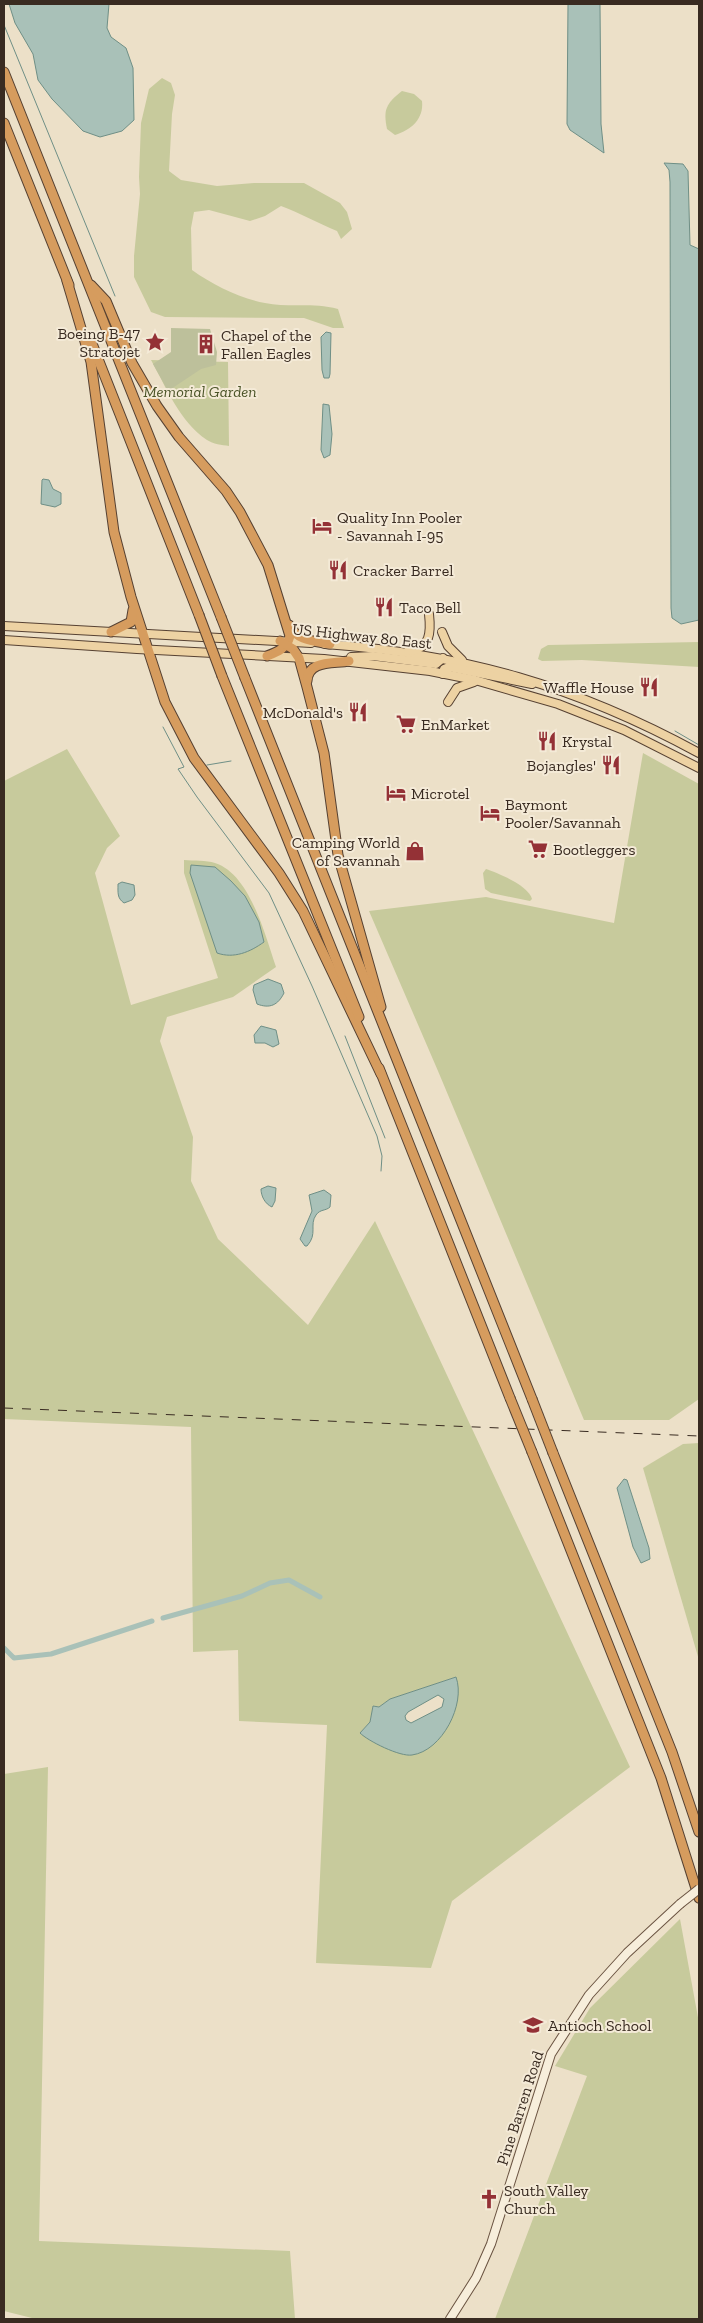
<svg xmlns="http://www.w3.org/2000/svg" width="703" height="2323" font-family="'Zilla Slab',serif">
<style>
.green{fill:#c7ca9c;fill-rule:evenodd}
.cemetery{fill:#bdc09b}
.water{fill:#a9c1b8;stroke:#6f8f86;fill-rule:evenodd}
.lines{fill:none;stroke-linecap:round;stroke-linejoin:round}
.stream{stroke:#6f8f86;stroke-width:1}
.canal{stroke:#a9c1b8;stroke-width:5}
.secondary-casing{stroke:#6a5341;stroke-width:10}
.primary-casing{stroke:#564132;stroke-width:10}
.motorway-casing{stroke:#564132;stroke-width:11}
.secondary{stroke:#f7eedb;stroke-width:8}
.primary{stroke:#edd2a3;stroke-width:8}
.motorway{stroke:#d69c5e;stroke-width:9}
.rail{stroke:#392b21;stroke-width:1;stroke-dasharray:9 9;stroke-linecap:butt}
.secondary-bridge-casing{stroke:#6a5341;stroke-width:10;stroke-linecap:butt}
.motorway-bridge-casing{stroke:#564132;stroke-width:11;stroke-linecap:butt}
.secondary-bridge{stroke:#f7eedb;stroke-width:8}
.motorway-bridge{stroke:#d69c5e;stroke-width:9}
.labels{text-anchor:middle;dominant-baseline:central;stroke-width:4;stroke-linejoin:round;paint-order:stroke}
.poi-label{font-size:16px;fill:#392b21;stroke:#f4ead7;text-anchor:start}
.park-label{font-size:16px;font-style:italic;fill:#4b5428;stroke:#f4ead7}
.street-label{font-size:16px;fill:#392b21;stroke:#f4ead7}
</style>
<rect width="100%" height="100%" fill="#ece0c8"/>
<g class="green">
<path d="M162 78 171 83 175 95 172 114 169 171 181 180 217 186 254 183H304L340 203 347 212 352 229 341 239 337 231C318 223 300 213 281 206L265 216 250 221 209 210 194 212 191 228 192 270C213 285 239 298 265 303 290 308 312 302 338 309L344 328H333L304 318 165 317 151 312 134 277V256L140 194 139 177 141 123 149 89Z"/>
<path d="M402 91 414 94 422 101C424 119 411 130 395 135L387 129C383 109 386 104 402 91Z"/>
<path d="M151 360 228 362 229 446C222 445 213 444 207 440 180 422 166 387 151 360Z"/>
<polygon points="699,642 699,667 582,660 542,661 538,659 541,649 548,645"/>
<path d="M67 749 120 836 107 848 95 873 131 1005 218 978 184 873V860C194 861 206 860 215 863 250 874 265 935 276 967L233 997 167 1017 160 1041 193 1137 191 1181 218 1239 308 1325 375 1221 630 1767 452 1901 431 1968 316 1963 327 1725 239 1721 238 1650 193 1652 191 1427 4 1419V781ZM456 1677 427 1750 360 1733 370 1722 373 1706 379 1707 390 1699Z"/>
<polygon points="643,753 699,784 699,1399 669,1420 584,1420 438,1071 369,911 486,897 614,923"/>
<path d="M486 869C498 873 529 886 532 899L530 901 491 893 485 889 483 873Z"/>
<polygon points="683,1444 699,1443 699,1660 643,1468"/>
<polygon points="48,1767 39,2241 290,2251 295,2319 36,2319 4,2311 4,1774"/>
<polygon points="680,1919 699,2023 699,2319 495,2319 587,2076 555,2066 590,2008"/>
</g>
<polygon class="cemetery" points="171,328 210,329 217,352 216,365 201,369 168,391 153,364 171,352"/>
<g class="water">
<polygon points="9,4 109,4 107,28 111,37 126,48 133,68 134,120 122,131 100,137 83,131 52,99 38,80 33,54 15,23"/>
<polygon points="568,4 600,4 601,124 604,153 570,130 567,124"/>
<polygon points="664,163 683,164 688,171 690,245 699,249 699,620 681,624 672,618 671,608 670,182 669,170"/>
<polygon points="326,332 331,333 330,374 329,378 324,378 322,370 321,337"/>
<polygon points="323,404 329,405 332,434 330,455 324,458 321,450"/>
<polygon points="43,479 49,480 53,489 61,493 61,504 55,507 41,504 42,480"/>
<path d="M191 865 215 867 231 881 245 896 259 922 264 942C250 952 234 959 217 953L190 873Z"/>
<path d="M122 882 134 885 135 895 132 900 124 903C117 898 118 893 118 884Z"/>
<path d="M268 979 281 984 284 993C278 1005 270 1009 257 1004L253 990 254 985Z"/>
<polygon points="261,1026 276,1030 279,1044 273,1047 265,1043 255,1043 254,1035"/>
<path d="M268 1186 276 1188 275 1201 272 1207C265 1204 261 1196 261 1189Z"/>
<path d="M324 1190 331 1195 330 1207C326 1211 320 1209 316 1215 309 1225 318 1234 307 1246H305L300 1239 312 1211 309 1195Z"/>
<polygon points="624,1479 627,1480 649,1548 650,1559 641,1563 633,1547 617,1488"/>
<path d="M456 1677C466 1704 442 1751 412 1755 400 1757 368 1741 360 1733L370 1722 373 1706 379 1707 390 1699ZM438 1695 444 1699 442 1707 411 1723 406 1720 405 1716 408 1712Z"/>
</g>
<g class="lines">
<g class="stream">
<polyline points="4,25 115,296"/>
<polyline points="163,727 184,767 178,769 197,797 269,893 312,986 377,1136 382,1156 381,1171"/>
<polyline points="675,731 699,745"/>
<polyline points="207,765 231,761"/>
<polyline points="345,1036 385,1138"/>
</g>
<g class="canal">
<polyline points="163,1618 242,1596 270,1583 289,1580 320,1597"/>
<polyline points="4,1648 14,1658 51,1654 152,1621"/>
</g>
<defs>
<polyline id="secondary" points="450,2319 476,2278 491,2244 551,2054 589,1995 627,1953 680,1904"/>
<g id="primary">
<polyline points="4,626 311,643"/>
<polyline points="442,632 448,646 462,660"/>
<polyline points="4,640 137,649 324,659 430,671 475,680 558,704 624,730 699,768"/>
<path d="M325 644C465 654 576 686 699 753"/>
<path d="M408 651C431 649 431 632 429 614"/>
<polyline points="351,657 373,656 436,664 443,658"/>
<polyline points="443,674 444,669 449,667 532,684"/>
<polyline points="448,702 457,688 474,682"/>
</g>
<g id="motorway">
<polyline points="4,72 221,617"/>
<polyline points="4,123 69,285"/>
<polyline points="67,281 91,362 114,532 131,597 165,702 194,758 279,873 303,911 381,1074"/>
<path d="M91 285 106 301 132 363 157 406 179 437 226 491 240 512 268 565 290 636C287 648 278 652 267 656"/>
<polyline points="89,336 199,615"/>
<path d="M289 625C297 641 314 641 330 644"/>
<polyline points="111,632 131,622 133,610"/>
<polyline points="280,641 293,649 299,658 307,687 324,753 338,855 381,1007"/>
<polyline points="222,676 359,1017"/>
<polyline points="245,678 532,1399"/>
<path d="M307 681C308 660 333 664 349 661"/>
<polyline points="379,1068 510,1398"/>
<polyline points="532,1452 661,1778 699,1898"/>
<polyline points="553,1453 672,1752 699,1832"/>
</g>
</defs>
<use href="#secondary" class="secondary-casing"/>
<use href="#primary" class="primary-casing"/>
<use href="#motorway" class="motorway-casing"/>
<use href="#secondary" class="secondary"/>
<use href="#primary" class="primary"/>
<use href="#motorway" class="motorway"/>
<polyline class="rail" points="4,1408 699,1436"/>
<defs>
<polyline id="secondary-bridge" points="680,1904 699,1889"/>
<g id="motorway-bridge">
<polyline points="199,615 222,676"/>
<polyline points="221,617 245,678"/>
<polyline points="510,1398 532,1452"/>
<polyline points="532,1399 553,1453"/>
</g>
</defs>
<use href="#secondary-bridge" class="secondary-bridge-casing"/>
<use href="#motorway-bridge" class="motorway-bridge-casing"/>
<use href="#secondary-bridge" class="secondary-bridge"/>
<use href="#motorway-bridge" class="motorway-bridge"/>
</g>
<defs>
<symbol id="sight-bare" viewBox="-9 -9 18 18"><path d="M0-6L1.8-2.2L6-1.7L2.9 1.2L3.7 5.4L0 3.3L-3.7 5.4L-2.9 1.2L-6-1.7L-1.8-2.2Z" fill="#943136" stroke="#f4ead7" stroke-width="2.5" paint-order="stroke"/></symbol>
<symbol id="building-bare" viewBox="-9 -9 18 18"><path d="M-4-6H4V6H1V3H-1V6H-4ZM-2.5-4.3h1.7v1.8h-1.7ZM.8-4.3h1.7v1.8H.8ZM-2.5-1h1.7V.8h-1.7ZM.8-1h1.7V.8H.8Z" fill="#943136" stroke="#f4ead7" stroke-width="2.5" paint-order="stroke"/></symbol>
<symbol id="hotel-bare" viewBox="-9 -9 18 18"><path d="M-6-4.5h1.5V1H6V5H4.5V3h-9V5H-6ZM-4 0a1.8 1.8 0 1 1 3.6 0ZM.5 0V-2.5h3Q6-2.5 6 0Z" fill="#943136" stroke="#f4ead7" stroke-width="2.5" paint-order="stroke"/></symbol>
<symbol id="restaurant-bare" viewBox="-9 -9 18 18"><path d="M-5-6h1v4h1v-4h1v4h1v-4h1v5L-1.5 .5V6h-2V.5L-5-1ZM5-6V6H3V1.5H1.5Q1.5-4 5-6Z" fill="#943136" stroke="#f4ead7" stroke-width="2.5" paint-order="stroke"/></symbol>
<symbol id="supermarket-bare" viewBox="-9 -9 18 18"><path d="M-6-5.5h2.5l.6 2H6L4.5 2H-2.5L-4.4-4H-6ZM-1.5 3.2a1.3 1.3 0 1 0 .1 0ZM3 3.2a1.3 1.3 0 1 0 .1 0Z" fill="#943136" stroke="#f4ead7" stroke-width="2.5" paint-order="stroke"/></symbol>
<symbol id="shop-bare" viewBox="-9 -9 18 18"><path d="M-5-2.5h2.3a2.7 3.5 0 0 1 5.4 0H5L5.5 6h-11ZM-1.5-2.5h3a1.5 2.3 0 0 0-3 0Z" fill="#943136" stroke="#f4ead7" stroke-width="2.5" paint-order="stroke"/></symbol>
<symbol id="school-bare" viewBox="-9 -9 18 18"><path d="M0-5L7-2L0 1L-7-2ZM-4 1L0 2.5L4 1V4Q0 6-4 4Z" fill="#943136" stroke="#f4ead7" stroke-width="2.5" paint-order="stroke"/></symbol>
<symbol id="church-bare" viewBox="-9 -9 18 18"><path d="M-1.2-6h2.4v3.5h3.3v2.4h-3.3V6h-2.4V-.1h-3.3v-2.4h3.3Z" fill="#943136" stroke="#f4ead7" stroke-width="2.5" paint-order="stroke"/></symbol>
</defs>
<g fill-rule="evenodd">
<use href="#sight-bare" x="141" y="328" width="28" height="28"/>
<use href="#building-bare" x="192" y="330" width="28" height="28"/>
<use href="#hotel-bare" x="308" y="512" width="28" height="28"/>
<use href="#restaurant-bare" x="324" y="556" width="28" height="28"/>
<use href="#restaurant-bare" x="370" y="593" width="28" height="28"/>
<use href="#restaurant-bare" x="635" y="673" width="28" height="28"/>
<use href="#restaurant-bare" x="344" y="698" width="28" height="28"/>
<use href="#supermarket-bare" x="392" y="710" width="28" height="28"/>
<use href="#restaurant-bare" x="533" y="727" width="28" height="28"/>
<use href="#restaurant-bare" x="597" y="751" width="28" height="28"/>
<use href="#hotel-bare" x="382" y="779" width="28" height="28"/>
<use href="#hotel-bare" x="476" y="799" width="28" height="28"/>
<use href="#supermarket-bare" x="524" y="835" width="28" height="28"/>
<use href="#shop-bare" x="401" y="837" width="28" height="28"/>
<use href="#school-bare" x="519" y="2011" width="28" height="28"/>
<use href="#church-bare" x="475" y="2185" width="28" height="28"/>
</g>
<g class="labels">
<g class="poi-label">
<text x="140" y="333" text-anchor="end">Boeing B-47<tspan x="140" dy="18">Stratojet</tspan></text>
<text x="221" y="335">Chapel of the<tspan x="221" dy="18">Fallen Eagles</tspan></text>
<text x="337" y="517">Quality Inn Pooler<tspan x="337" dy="18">- Savannah I-95</tspan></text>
<text x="353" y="570">Cracker Barrel</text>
<text x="399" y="607">Taco Bell</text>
<text x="634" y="687" text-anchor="end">Waffle House</text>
<text x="343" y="712" text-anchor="end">McDonald's</text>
<text x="421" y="724">EnMarket</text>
<text x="562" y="741">Krystal</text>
<text x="596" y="765" text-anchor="end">Bojangles'</text>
<text x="411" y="793">Microtel</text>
<text x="505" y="804">Baymont<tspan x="505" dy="18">Pooler/Savannah</tspan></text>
<text x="400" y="842" text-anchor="end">Camping World<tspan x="400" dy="18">of Savannah</tspan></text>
<text x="553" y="849">Bootleggers</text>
<text x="548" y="2025">Antioch School</text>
<text x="504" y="2190">South Valley<tspan x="504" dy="18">Church</tspan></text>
</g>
<g class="park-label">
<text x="200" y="391">Memorial Garden</text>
</g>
<g class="street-label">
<text transform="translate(362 636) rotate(6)">US Highway 80 East</text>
<text transform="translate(520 2108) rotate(-72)">Pine Barren Road</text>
</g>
</g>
<rect width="703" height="2323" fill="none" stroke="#392b21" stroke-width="10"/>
</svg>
